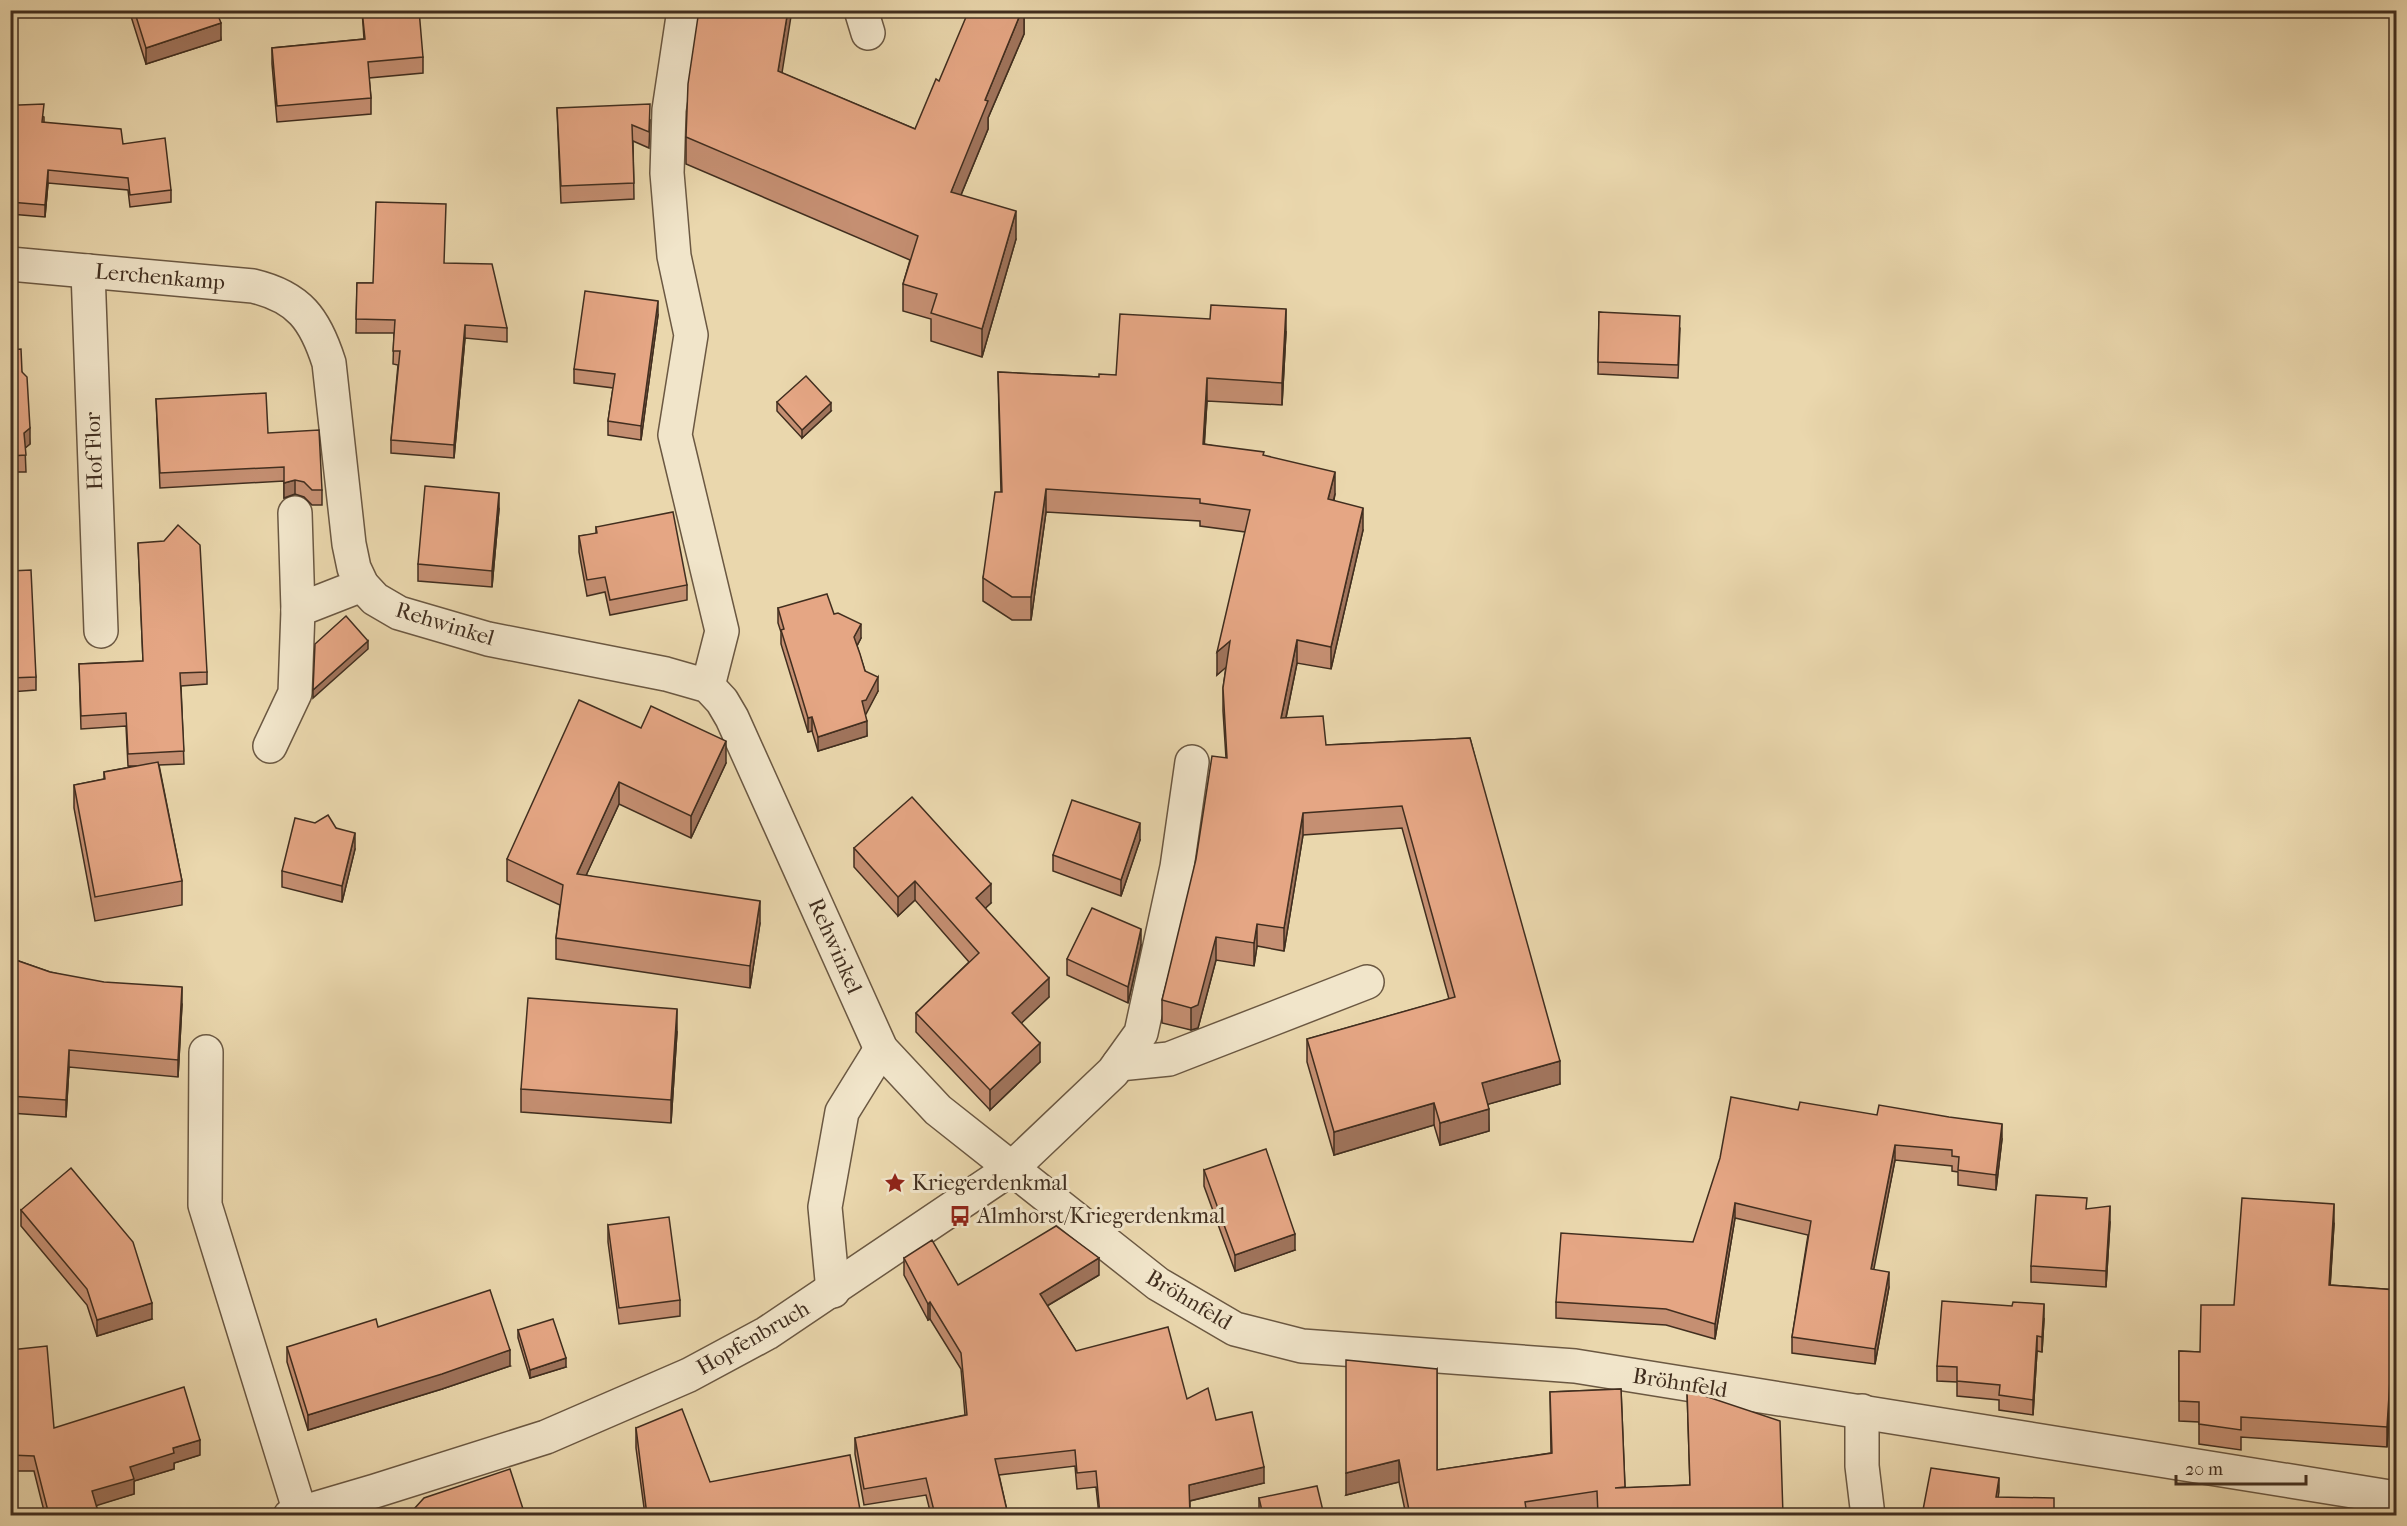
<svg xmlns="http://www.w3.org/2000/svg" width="2407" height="1526" font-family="'IM FELL French Canon',serif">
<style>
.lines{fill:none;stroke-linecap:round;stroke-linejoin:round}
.minor-casing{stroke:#6b5842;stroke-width:36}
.minor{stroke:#f1e5ca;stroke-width:33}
.wall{fill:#c58f72;stroke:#412e1f;stroke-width:1.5}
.shaded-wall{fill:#a0745c;stroke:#412e1f;stroke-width:1.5}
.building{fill:#e5a684;stroke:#412e1f;stroke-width:1.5}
.labels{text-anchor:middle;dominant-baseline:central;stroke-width:6;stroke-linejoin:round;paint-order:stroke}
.street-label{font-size:22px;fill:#412e1f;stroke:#f1e5ca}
.poi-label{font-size:22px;fill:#412e1f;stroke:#f1e5ca;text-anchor:start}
</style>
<rect width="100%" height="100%" fill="#ead7ad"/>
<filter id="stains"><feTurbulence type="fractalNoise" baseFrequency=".00333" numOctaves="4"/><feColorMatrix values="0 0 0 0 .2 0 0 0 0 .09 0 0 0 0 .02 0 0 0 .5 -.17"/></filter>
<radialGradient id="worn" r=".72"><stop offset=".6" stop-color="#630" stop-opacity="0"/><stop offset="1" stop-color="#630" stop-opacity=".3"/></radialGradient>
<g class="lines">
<defs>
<g id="minor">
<polyline points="684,10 669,110 667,173 674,256 691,335 675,435 722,631 708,686"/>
<polyline points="861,10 868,33"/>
<path d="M10 264 253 286C299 297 315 319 329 363L349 544 354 568 362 585 375 599 399 613 488 639 666 674 708 686 722 701 732 718 881 1049 938 1110 1158 1284 1235 1329 1302 1346 1575 1366 2396 1498"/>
<polyline points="88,271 101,631"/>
<polyline points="295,513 298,610"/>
<polyline points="270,746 295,693 298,610 362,585"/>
<polyline points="206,1052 205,1205 300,1512"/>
<polyline points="1119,1064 1169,1059 1367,982"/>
<polyline points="833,1291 825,1207 842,1112 881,1049"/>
<polyline points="1862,1411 1862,1466 1868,1516"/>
<polyline points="290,1516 375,1491 546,1437 689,1375 767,1333 1012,1168 1113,1072 1141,1033 1177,867 1192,762"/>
</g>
</defs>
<use href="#minor" class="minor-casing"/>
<use href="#minor" class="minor"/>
</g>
<g class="wall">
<polygon points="129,10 216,10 221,40 146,64"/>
<polygon points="362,10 423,57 423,73 369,78 371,98 371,114 277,122 272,64 272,48 364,39"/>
<polygon points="1024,10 1024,34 988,118 988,129 961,195 1016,239 982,357 931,341 931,319 903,311 903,284 910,260 686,164 686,137 782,73 915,129 939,81"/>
<polygon points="10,103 44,117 44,123 123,144 171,190 171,202 130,207 128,190 48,183 45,217 10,214"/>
<polygon points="557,108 650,120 649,148 633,141 634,199 561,203"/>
<polygon points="444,263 507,328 507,342 465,338 454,458 391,453 391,440 398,365 393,364 394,333 356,333 357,283 373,283"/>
<polygon points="1599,312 1680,328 1678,378 1598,374"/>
<polygon points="658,315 641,440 608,435 608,421 613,388 574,383 574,369"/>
<polygon points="1286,332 1282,405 1207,401 1204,444 1264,456 1335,494 1334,500 1363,530 1331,669 1297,663 1286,718 1326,745 1470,738 1560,1084 1488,1104 1489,1131 1440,1145 1434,1125 1334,1155 1307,1062 1307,1039 1449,999 1402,828 1303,835 1284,951 1257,946 1254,966 1216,960 1198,1028 1191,1030 1162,1023 1162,1000 1226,758 1223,711 1223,688 1226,667 1217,675 1245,532 1200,526 1200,521 1046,512 1031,620 1012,620 983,601 983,578 1001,492 998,372 1099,377 1116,375"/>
<polygon points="10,350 22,372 30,444 25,448 26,472 10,472"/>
<polygon points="156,399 268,433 322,490 322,505 312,505 304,497 295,494 284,498 284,481 160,488"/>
<polygon points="777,402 831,411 802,438 777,411"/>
<polygon points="499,509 492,587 418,581 418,564"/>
<polygon points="596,527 687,585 687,600 610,615 605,592 587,596 579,552 579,536 596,534"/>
<polygon points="138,543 207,672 207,684 181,686 184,764 159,765 182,881 182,905 95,921 74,808 74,785 104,779 104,772 137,766 128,766 126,726 81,729 79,664 143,661"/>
<polygon points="11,571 36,677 36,690 10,692"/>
<polygon points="778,608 834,614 861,638 857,646 865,671 878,691 865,714 867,736 818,751 812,731 808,732 781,644 781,632 778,623"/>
<polygon points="641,728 726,763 691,838 619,804 586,875 760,923 750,988 556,959 556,938 560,905 507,881 507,859"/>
<polygon points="315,823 336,828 355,849 342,902 282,887 282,871"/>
<polygon points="1140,840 1121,896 1053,871 1053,855"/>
<polygon points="854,848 991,903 985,908 1049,997 1021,1023 1040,1062 990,1110 916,1032 916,1013 969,962 915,900 898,916 854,867"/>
<polygon points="1141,945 1128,1003 1067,975 1067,959"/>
<polygon points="10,958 50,972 182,1004 178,1077 69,1067 66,1117 10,1113"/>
<polygon points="677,1032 671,1123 521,1112 521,1089"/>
<polygon points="1798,1110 2002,1139 1996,1190 1958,1185 1958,1172 1952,1171 1952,1166 1895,1160 1873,1269 1889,1287 1875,1364 1792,1353 1792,1337 1808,1235 1735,1218 1715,1339 1666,1325 1556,1318 1556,1302 1693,1242"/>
<rect x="2391" y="1141" width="6" height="69"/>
<polygon points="1204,1170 1295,1250 1235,1271 1204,1186"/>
<polygon points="2087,1209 2110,1222 2106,1287 2031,1282 2031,1266"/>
<polygon points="21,1210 152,1319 97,1336 87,1305 21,1226"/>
<polygon points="2334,1224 2330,1285 2397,1290 2397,1370 2392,1369 2387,1447 2241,1437 2241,1450 2199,1444 2199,1422 2179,1421 2179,1351 2200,1352 2234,1305"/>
<polygon points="608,1225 680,1300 680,1316 619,1324 608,1242"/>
<polygon points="904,1258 958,1285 1099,1275 1047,1306 1076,1351 1187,1399 1216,1420 1264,1483 1190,1501 1190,1515 1099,1515 1096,1487 1077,1489 1075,1466 999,1475 1008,1515 931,1515 926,1495 864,1505 855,1454 855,1438 965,1415 961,1369 930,1319 928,1320 904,1275"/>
<polygon points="2044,1319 2042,1352 2037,1351 2033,1415 1999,1410 1999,1400 1957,1396 1957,1382 1937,1381 1937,1366"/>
<polygon points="378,1327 510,1366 442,1389 308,1430 287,1362 287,1347"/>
<polygon points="518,1330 566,1367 530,1378 518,1338"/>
<polygon points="10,1350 54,1428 200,1455 174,1463 174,1469 134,1481 134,1494 96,1505 99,1515 45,1515 34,1471 10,1471"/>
<polygon points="1437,1369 1437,1470 1551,1453 1550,1392 1621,1389 1625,1488 1690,1485 1687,1390 1783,1515 1597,1515 1597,1513 1580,1515 1406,1515 1399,1482 1346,1495"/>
<polygon points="636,1428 710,1482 861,1515 645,1515 636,1448"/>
<polygon points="1259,1498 1324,1515 1259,1515"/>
</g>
<g class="shaded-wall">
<polygon points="788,10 792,10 778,98 778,71"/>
<polygon points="1022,10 1024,10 1024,34 988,118 988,129 951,219 951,192 985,100"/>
<polygon points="221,23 221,40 146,64 146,48"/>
<polygon points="48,170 48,183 45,217 45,205"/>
<polygon points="1016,211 1016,239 982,357 982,329"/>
<polygon points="658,301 658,315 641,440 641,426"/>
<polygon points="1286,309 1286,332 1282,405 1282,383"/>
<polygon points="465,325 465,338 454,458 454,445"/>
<polygon points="1207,378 1207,401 1203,467 1203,444"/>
<polygon points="831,403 831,411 802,438 802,430"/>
<polygon points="30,428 30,444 24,449 24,433"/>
<polygon points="1335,472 1335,494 1328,522 1328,499"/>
<polygon points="295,480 295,494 284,498 284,483"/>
<polygon points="1046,489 1046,512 1031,620 1031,597"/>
<polygon points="499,493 499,509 492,587 492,571"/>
<polygon points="1363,508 1363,530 1331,669 1331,647"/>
<polygon points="861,624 861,638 854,651 854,637"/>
<polygon points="1297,640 1297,663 1281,741 1281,718"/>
<polygon points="368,641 368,649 313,698 313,690"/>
<polygon points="1230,641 1230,664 1217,675 1217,652"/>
<polygon points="878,677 878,691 866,714 862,715 862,701"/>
<polygon points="812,717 812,731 808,732 808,718"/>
<polygon points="867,721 867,736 818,751 818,737"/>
<polygon points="726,741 726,763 691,838 691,816"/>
<polygon points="619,782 619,804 577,895 577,874"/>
<polygon points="1303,813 1303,835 1284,951 1284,928"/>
<polygon points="1140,823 1140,840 1121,896 1121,880"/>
<polygon points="355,833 355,849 342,902 342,886"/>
<polygon points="915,881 915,900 898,916 898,897"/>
<polygon points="991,884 991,903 976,917 976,898"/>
<polygon points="760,901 760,923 750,988 750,966"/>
<polygon points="1257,924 1257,946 1254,966 1254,943"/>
<polygon points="1141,929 1141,945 1128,1003 1128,987"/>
<polygon points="1216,937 1216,960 1198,1028 1191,1030 1191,1008"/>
<polygon points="1049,978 1049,997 1012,1032 1012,1013"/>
<polygon points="182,987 182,1004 178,1077 178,1060"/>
<polygon points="677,1009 677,1032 671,1123 671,1100"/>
<polygon points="1040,1043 1040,1062 990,1110 990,1090"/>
<polygon points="69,1050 69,1067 66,1117 66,1100"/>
<polygon points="1560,1061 1560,1084 1482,1106 1482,1083"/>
<polygon points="1434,1103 1434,1125 1334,1155 1334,1132"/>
<polygon points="1489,1109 1489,1131 1440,1145 1440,1123"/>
<polygon points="2002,1124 2002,1139 1996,1190 1996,1175"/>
<polygon points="1895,1145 1895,1160 1871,1284 1871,1269"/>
<polygon points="1735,1203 1735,1218 1715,1339 1715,1324"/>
<polygon points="2334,1204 2334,1224 2329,1305 2329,1285"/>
<polygon points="2110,1206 2110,1222 2106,1287 2106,1271"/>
<polygon points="1295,1234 1295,1250 1235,1271 1235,1255"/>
<polygon points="1099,1258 1099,1275 1040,1310 1040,1294"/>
<polygon points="1889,1272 1889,1287 1875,1364 1875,1349"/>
<polygon points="930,1302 930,1319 928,1320 928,1304"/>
<polygon points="152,1303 152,1319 97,1336 97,1320"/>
<polygon points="2044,1304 2044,1319 2042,1352 2042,1337"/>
<polygon points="2037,1336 2037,1351 2033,1415 2033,1400"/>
<polygon points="2392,1349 2392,1369 2387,1447 2387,1427"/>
<polygon points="510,1350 510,1366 442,1389 308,1430 308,1415"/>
<polygon points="566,1358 566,1367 530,1378 530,1370"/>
<polygon points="200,1440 200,1455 174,1463 174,1469 134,1481 134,1494 92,1507 92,1491 130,1467 173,1448"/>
<polygon points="1399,1460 1399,1482 1346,1495 1346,1473"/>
<polygon points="1264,1467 1264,1483 1189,1501 1189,1485"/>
<polygon points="1999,1478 1999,1492 1996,1510 1996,1497"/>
</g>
<g class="building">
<polygon points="134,10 216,10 221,23 146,48"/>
<polygon points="362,10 419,10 423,57 368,62 371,98 277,106 272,48 365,39"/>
<polygon points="699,10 788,10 778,71 915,129 936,79 939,81 969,10 1022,10 985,100 988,101 951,192 1016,211 982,329 931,313 937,294 903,284 918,236 686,137 688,84"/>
<polygon points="10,103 19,105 44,104 42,122 121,129 123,144 165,138 171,190 130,195 128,178 48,170 45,205 10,202"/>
<polygon points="650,104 649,132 632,125 634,183 561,186 557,108"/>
<polygon points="376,202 446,204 444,263 492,264 507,328 465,325 454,445 391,440 400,351 393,351 395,320 356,319 357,283 373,283"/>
<polygon points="585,291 658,301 641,426 608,421 615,374 574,369"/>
<polygon points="1211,305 1286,309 1282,383 1207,378 1203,444 1264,452 1263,455 1335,472 1328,499 1363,508 1331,647 1297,640 1281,718 1323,716 1326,745 1470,738 1560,1061 1482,1083 1489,1109 1440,1123 1434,1103 1334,1132 1307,1039 1455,997 1402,806 1303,813 1284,928 1257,924 1254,943 1216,937 1198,1005 1191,1008 1162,1000 1196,859 1212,756 1227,758 1223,688 1230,641 1217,652 1250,510 1200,503 1200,499 1046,489 1031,597 1012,597 983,578 995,492 1002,492 998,372 1099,377 1099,374 1116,375 1120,314 1210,319"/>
<polygon points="1599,312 1680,316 1678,365 1598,362"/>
<polygon points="21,349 22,372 27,377 30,428 24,433 26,455 10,456 10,350"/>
<polygon points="806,376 831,403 802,430 777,402"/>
<polygon points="266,393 268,433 319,430 322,490 312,490 304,482 295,480 284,483 284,467 160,473 156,399"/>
<polygon points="425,486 499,493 492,571 418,564"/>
<polygon points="673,512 687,585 610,600 605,577 587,580 579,536 597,533 596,527"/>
<polygon points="178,525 200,545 207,672 180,673 184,751 128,754 126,713 81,716 79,664 143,661 138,543 164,541"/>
<polygon points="31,570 36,677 10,678 10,571"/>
<polygon points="827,594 834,614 838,613 861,624 854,637 860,654 865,671 878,677 866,700 862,701 867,721 818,737 812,717 808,718 799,688 781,630 784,629 778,608"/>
<polygon points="346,616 368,641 313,690 315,644"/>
<polygon points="579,700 641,728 651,706 726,741 691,816 619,782 577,874 760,901 750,966 556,938 563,885 507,859"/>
<polygon points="158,762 182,881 95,897 74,785 105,779 104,772"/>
<polygon points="912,797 991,884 976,898 1049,978 1012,1013 1040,1043 990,1090 916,1013 979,953 915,881 898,897 854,848"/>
<polygon points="1072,800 1140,823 1121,880 1053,855"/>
<polygon points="328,815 336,828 355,833 342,886 282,871 295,818 315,823"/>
<polygon points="1092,908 1141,929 1128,987 1067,959"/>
<polygon points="10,958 50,972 104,982 182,987 178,1060 69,1050 66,1100 10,1096"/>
<polygon points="528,998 677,1009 671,1100 521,1089"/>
<polygon points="1731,1097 1798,1110 1800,1102 1877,1115 1879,1105 1949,1117 2002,1124 1996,1175 1958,1170 1959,1157 1952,1156 1952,1150 1895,1145 1871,1269 1889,1272 1875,1349 1792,1337 1811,1221 1735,1203 1715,1324 1666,1309 1556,1302 1561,1233 1693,1242 1720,1158"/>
<rect x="2391" y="1141" width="6" height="53"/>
<polygon points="1266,1149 1295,1234 1235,1255 1204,1170"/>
<polygon points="71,1168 133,1242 152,1303 97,1320 87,1289 21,1210"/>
<polygon points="2036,1195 2087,1198 2086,1209 2110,1206 2106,1271 2031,1266"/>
<polygon points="2242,1198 2334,1204 2329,1285 2397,1290 2397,1350 2392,1349 2387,1427 2241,1417 2241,1430 2199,1424 2199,1402 2179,1401 2179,1351 2200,1352 2201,1305 2234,1305"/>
<polygon points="669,1217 680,1300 619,1308 608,1225"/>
<polygon points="1056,1226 1099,1258 1040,1294 1076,1351 1168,1327 1187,1399 1208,1388 1216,1420 1252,1412 1264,1467 1189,1485 1190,1515 1100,1515 1096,1471 1077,1473 1075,1450 995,1459 1008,1515 935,1515 926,1478 864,1489 855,1438 967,1415 961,1353 930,1302 928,1304 904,1258 932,1240 958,1285"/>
<polygon points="490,1290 510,1350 442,1374 308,1415 287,1347 376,1319 378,1327"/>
<polygon points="1942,1301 2012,1306 2013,1302 2044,1304 2042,1337 2037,1336 2033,1400 1999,1395 2000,1385 1957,1381 1957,1367 1937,1366"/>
<polygon points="553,1319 566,1358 530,1370 518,1330"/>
<polygon points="47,1346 54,1428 184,1387 200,1440 173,1448 174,1453 130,1467 134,1479 92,1491 99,1515 49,1515 34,1456 10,1455 10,1350"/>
<polygon points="1346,1360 1437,1369 1437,1470 1552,1453 1550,1392 1621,1389 1625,1487 1615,1488 1690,1485 1687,1390 1780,1421 1783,1515 1598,1515 1597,1491 1525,1502 1527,1515 1410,1515 1399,1460 1346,1473"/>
<polygon points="682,1409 710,1482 850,1455 861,1515 647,1515 636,1428"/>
<polygon points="1931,1468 1999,1478 1996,1497 2054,1498 2054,1509 2113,1510 2112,1515 1922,1515"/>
<polygon points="510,1469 525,1515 415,1515 414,1509 424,1498"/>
<polygon points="1317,1486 1324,1515 1263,1515 1259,1498"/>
</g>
<defs>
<symbol id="sight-bare" viewBox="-9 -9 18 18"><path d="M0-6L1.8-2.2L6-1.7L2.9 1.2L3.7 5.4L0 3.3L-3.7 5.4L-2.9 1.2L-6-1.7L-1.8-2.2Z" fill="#8f2418" stroke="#f1e5ca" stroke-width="2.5" paint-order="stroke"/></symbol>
<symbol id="bus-bare" viewBox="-9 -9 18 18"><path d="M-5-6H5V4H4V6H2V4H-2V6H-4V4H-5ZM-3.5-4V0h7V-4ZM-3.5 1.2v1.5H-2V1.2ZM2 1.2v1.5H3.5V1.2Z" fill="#8f2418" stroke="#f1e5ca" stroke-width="2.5" paint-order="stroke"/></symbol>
</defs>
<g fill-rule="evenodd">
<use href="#sight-bare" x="880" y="1168" width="30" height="30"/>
<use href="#bus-bare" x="945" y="1201" width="30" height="30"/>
</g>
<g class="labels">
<g class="street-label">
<text transform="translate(160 277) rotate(5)">Lerchenkamp</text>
<text transform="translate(94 451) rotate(-92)">Hof Flor</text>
<text transform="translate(445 624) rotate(17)">Rehwinkel</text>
<text transform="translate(835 946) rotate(66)">Rehwinkel</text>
<text transform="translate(1189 1300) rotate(31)">Bröhnfeld</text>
<text transform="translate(753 1338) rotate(-30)">Hopfenbruch</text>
<text transform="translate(1680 1383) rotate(9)">Bröhnfeld</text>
</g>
<g class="poi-label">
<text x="912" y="1183">Kriegerdenkmal</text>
<text x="977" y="1216">Almhorst/Kriegerdenkmal</text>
</g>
</g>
<rect width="2407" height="1526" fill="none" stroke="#ead7ad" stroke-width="36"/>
<rect x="12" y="12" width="2383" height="1502" fill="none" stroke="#412e1f" stroke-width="3"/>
<rect x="18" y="18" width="2371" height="1490" fill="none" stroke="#412e1f" stroke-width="1.5"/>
<path d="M2176 1475v9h130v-9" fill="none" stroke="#412e1f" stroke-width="3"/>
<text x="2185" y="1475" font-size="18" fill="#412e1f" stroke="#f1e5ca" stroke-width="4.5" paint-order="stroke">20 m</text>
<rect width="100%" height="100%" filter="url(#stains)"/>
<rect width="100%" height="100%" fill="url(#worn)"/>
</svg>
